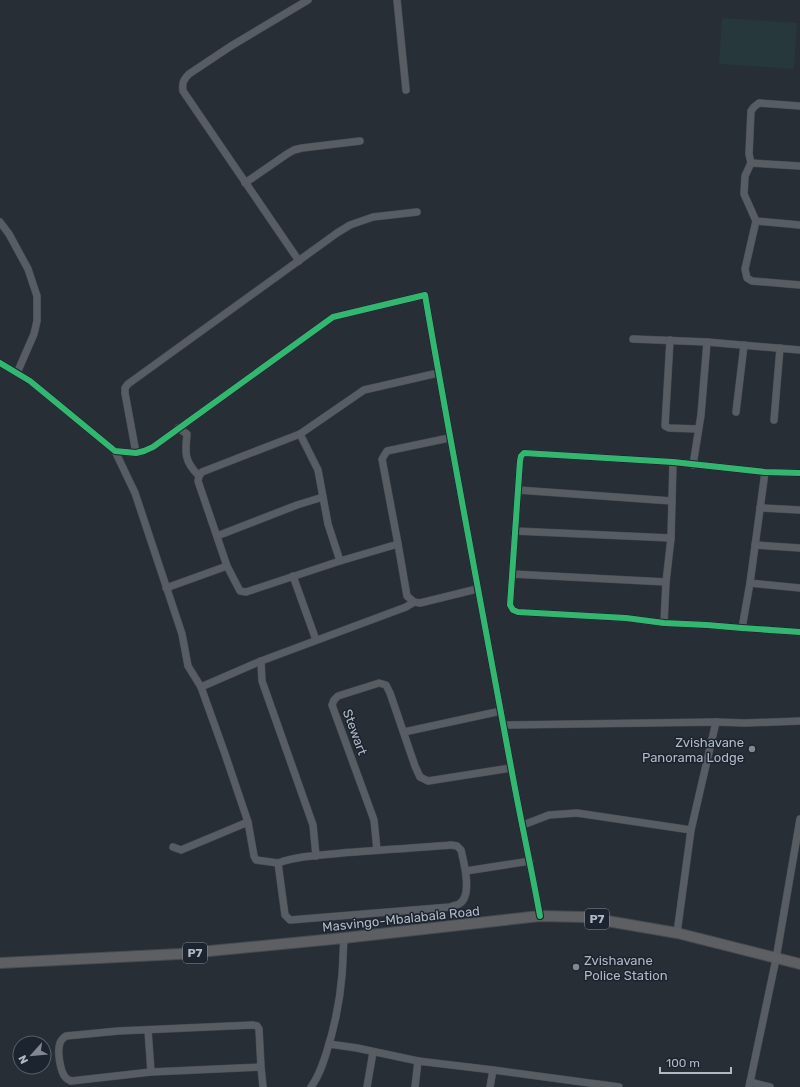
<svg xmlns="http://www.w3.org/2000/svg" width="800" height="1087" font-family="Rubik,sans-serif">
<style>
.green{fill:#26383b}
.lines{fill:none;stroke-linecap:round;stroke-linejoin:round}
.minor-casing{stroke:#464a50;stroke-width:8}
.highway-casing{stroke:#454951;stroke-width:12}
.minor{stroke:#585c63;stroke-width:7}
.highway{stroke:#5d5f63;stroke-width:10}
.cycleway-casing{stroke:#1c242f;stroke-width:8}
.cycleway{stroke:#33b770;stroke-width:6}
.poi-dot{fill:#828893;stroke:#1c242f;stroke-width:1.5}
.labels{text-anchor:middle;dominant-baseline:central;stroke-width:3;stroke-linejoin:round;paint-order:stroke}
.shield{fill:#1c242f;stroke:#858c99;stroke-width:1}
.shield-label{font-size:12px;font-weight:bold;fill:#b2b9c6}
.street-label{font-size:13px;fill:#b2b9c6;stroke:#1c242f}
.poi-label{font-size:13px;fill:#b2b9c6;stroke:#1c242f;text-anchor:end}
</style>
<rect width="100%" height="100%" fill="#282e35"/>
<polygon class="green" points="722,18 797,23 794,69 719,64"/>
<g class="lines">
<defs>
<g id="minor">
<polyline points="397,0 406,90"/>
<polyline points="800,106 759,103 754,107 751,111 749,154 751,163 745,176 744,194 756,221 745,269 747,278 752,281 800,285"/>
<polyline points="751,163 800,166"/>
<polyline points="245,183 287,154 294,150 302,148 360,141"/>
<polyline points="756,221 800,225"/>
<polyline points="0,222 9,234 28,269 37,296 37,321 34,334 17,373"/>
<path d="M299 261 183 91C182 83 183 80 189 74L231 46 308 0"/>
<polyline points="633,339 707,342 800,350"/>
<polyline points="670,340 665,426 669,428 698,429"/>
<path d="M0 363 30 381 115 451 136 453 144 451 153 447 333 317 425 295C452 452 482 609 511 767 520 817 531 866 540 916"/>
<polyline points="736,412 744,345"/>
<polyline points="774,420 780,348"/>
<path d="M178 428 187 434C185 453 184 461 199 476"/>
<polyline points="300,434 202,472 199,476 198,481 227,566 240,591 246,592 340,561 398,544"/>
<polyline points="449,438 387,451 382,459 398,544 407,596 414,602 420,603 477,589"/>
<polyline points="115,451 135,493 182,634 188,666 201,687 225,754 248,822 254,856 256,860 278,863"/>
<polyline points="136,453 125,393 125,388 128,384 337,233 350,225 373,217 417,212"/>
<polyline points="693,465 701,415 707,342"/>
<polyline points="800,473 765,472 673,462 524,453 521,456 520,461 510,605 513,610 518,612 626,618 664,623 707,625 742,628 800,632"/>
<polyline points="518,490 672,501"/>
<polyline points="760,508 800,510"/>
<polyline points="515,531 671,538"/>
<polyline points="217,536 297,505 323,497"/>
<polyline points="755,545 800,548"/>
<polyline points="340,561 328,524 318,470 300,434 364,390 438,373"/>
<polyline points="512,574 666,582"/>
<polyline points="293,576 316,640"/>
<polyline points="750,583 800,588"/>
<polyline points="166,588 227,566"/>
<polyline points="664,623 666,582 671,538 673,462"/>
<polyline points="742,628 750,583 765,472"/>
<polyline points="261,661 262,681 313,825 316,856"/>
<polyline points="201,687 261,661 406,607 414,602"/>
<polyline points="504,725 716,722 745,723 800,721"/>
<polyline points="404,732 501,711"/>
<polyline points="523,825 549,815 577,813 691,830 677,933"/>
<polyline points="691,830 716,722"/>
<path d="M451 845 457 846 461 850C464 863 473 896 459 904 456 905 452 906 450 907L290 920 285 915 278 863C298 856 321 855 342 853 378 850 415 848 451 845Z"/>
<polyline points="173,847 181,850 248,822"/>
<polyline points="377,850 374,820 332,705 334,700 338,696 379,683 386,685 390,693 415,766 420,777 428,781 511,768"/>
<polyline points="466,871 530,861"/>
<polyline points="148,1030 151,1072"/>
<polyline points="329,1044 357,1048 418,1061 493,1070 619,1087"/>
<path d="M261 1067 151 1072 71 1081C69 1080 67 1079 66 1078 60 1072 57 1051 60 1043 61 1040 63 1038 66 1036L118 1031 253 1025 257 1026 259 1029 261 1067 263 1087"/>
<polyline points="750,1082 770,1087"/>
<path d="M311 1087C319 1076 322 1066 326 1054 334 1029 340 1001 342 975 343 963 343 951 344 938"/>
<polyline points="367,1087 373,1052"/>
<polyline points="415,1087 418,1061"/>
<polyline points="490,1087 493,1070"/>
<polyline points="749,1087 776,959 800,819"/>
</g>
<polyline id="highway" points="0,963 179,954 344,938 540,916 584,917 677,933 800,964"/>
</defs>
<use href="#minor" class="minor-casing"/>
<use href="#highway" class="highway-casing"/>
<use href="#minor" class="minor"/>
<use href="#highway" class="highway"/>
<defs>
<g id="cycleway">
<path d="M0 363 30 381 115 451 136 453 144 451 153 447 333 317 425 295C452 452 482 609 511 767 520 817 531 866 540 916"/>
<polyline points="800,473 765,472 673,462 524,453 521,456 520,461 510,605 513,610 518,612 626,618 664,623 707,625 742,628 800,632"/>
</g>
</defs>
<use href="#cycleway" class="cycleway-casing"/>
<use href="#cycleway" class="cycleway"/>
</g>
<g class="poi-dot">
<circle cx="752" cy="749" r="4"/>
<circle cx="576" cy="967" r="4"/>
</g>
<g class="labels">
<g class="shield">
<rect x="585" y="909" width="24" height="20" rx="3"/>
<rect x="183" y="943" width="24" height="20" rx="3"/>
</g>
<g class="shield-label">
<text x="597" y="919">P7</text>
<text x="195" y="953">P7</text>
</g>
<g class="street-label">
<text transform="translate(355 732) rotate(70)">Stewart</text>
<text transform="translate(401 919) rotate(-6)">Masvingo-Mbalabala Road</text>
</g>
<g class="poi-label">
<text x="744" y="742">Zvishavane<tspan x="744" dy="15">Panorama Lodge</tspan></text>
<text x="584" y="960" text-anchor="start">Zvishavane<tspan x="584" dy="15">Police Station</tspan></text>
</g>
</g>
<g transform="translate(32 1055) rotate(243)"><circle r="19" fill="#1c242f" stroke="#58606b"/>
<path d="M0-3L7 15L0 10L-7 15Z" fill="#828893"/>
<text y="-6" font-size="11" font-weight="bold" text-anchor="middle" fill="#b2b9c6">N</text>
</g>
<path d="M660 1067v6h71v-6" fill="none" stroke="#b2b9c6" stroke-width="2"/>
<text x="666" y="1067" font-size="12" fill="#b2b9c6" stroke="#1c242f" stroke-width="3" paint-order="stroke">100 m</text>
</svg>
